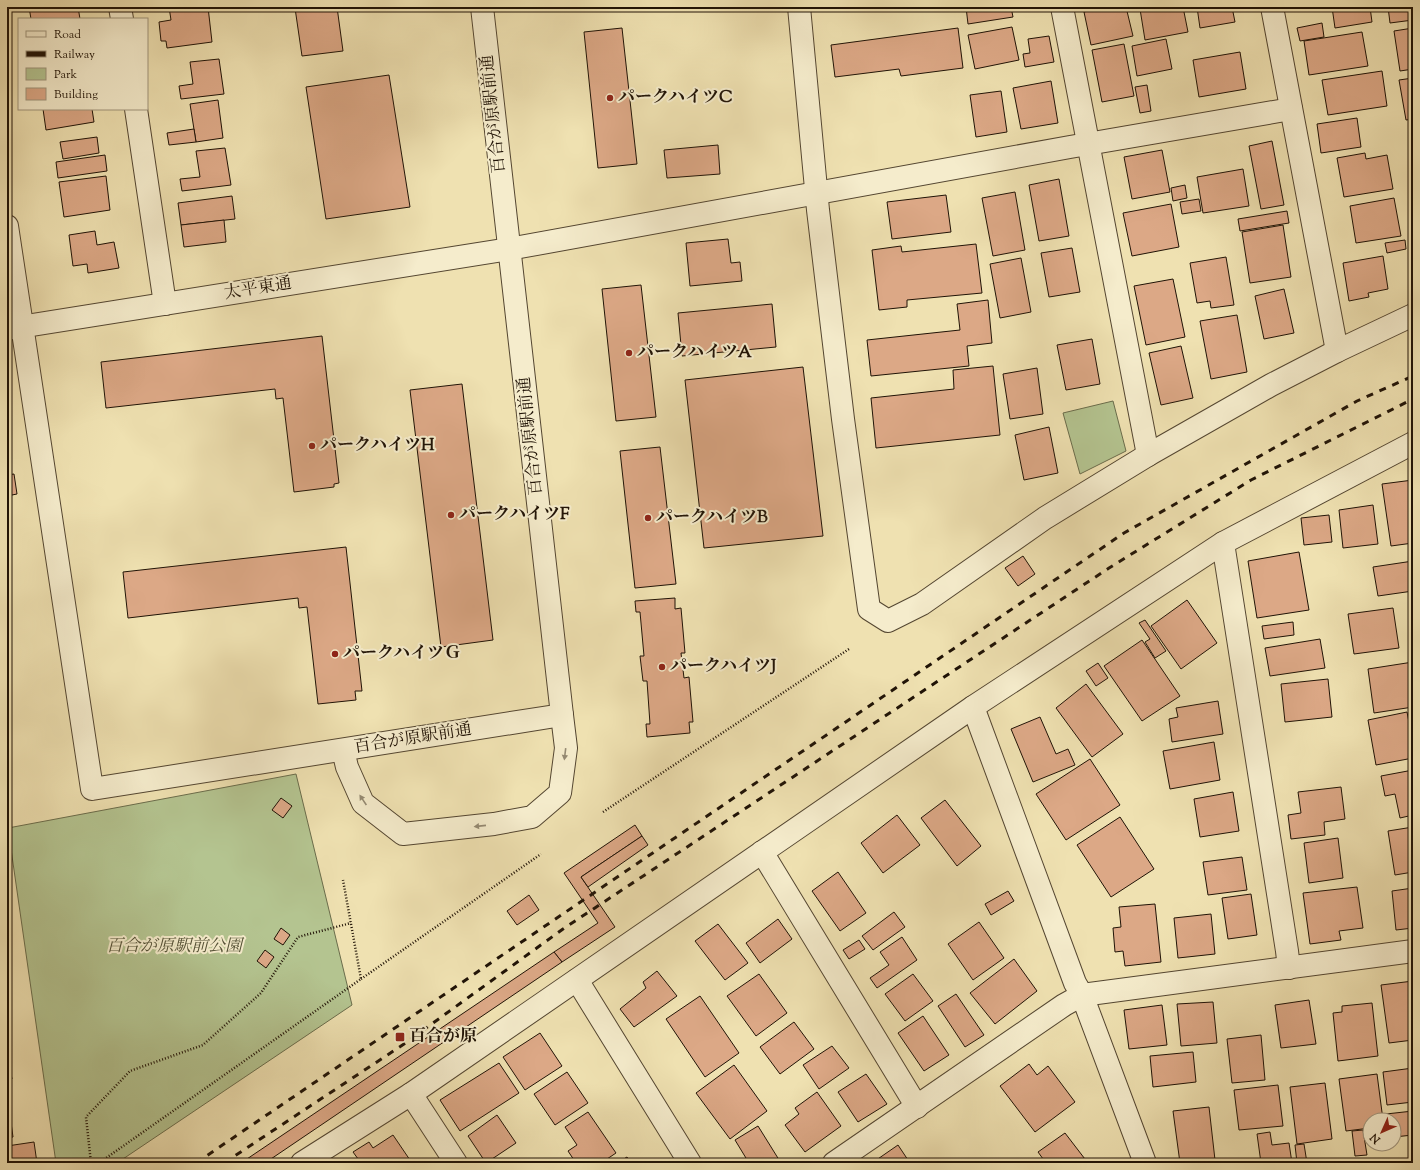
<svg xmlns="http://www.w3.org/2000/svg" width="1420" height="1170" font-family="'Sorts Mill Goudy','Noto Serif JP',serif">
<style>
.green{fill:#b4c490;stroke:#6a6c4b}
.building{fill:#dca886;stroke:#201306}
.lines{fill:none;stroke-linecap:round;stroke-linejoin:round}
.minor-casing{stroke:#544631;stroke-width:24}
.path{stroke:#201306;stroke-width:2.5;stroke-dasharray:1 2;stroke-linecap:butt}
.minor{stroke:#f5eccc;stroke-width:22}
.rail{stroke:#201306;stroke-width:3;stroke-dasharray:7 7;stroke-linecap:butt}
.oneway{fill:#958a73}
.poi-dot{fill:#8f2418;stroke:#f5eccc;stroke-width:1.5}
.labels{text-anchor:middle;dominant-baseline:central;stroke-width:4;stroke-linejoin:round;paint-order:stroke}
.poi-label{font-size:17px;font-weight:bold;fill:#201306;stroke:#f5eccc;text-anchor:start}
.street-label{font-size:17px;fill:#201306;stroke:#f5eccc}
.park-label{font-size:17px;font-style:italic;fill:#545136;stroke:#f5eccc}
</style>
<rect width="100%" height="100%" fill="#efe1b1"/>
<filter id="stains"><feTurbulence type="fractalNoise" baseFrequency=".005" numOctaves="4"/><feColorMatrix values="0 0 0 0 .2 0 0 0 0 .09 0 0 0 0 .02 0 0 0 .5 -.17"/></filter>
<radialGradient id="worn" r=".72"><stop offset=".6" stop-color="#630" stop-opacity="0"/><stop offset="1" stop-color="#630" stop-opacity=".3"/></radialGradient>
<g class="green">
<polygon points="1113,401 1126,451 1080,474 1063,413"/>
<polygon points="296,774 352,1005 117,1163 56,1163 8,828"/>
</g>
<g class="building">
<polygon points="29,7 78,7 80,19 31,19"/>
<polygon points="169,7 208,7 212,42 167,48 166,41 161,41 159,22 171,20"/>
<polygon points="302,7 337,7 343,51 302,56 295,8"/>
<polygon points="859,7 884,7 859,10"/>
<polygon points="966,7 1011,7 1013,17 968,24"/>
<polygon points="1103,7 1126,7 1133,36 1091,45 1084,12"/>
<polygon points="1149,7 1183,7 1188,32 1145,40 1140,9"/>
<polygon points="1197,7 1232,7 1235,22 1200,28"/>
<polygon points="1332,7 1370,7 1372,22 1335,28"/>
<polygon points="1388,7 1413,7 1413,20 1390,23"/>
<polygon points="1322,23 1324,37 1300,41 1297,28"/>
<polygon points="1012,27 1019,60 975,69 968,35"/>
<polygon points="622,28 637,164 598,168 584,32"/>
<polygon points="958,28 963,68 901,76 899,69 835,77 831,45"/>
<polygon points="1413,28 1413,69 1400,71 1394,31"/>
<polygon points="1362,32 1368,66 1309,75 1304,41"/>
<polygon points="1049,36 1054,62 1025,67 1023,54 1030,53 1028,39"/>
<polygon points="1166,39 1172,69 1137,76 1132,46"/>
<polygon points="1124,44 1134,96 1102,102 1092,50"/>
<polygon points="1240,52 1246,89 1199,97 1193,60"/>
<polygon points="219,59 224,94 181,99 179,86 193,84 190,62"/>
<polygon points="1382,71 1387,106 1328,115 1322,80"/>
<polygon points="389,75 410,207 326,219 306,87"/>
<polygon points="1413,78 1413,119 1406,120 1399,80"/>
<polygon points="1051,81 1058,123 1021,129 1013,88"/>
<polygon points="1147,85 1151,111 1140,113 1135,87"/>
<polygon points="1001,91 1007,132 976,137 970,95"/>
<polygon points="218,100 223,138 196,142 190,104"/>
<polygon points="43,109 92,109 94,122 46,130"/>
<polygon points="1357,118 1361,147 1321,153 1317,124"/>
<polygon points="194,129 196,142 169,145 167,133"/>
<polygon points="97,137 99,153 63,159 60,142"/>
<polygon points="1272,141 1284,205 1261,209 1249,146"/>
<polygon points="718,145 720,174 667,178 664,150"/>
<polygon points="225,148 231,185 182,191 180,179 200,177 196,151"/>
<polygon points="1162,150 1170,192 1132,199 1124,157"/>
<polygon points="1365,153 1366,159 1387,155 1393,189 1344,197 1337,158"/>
<polygon points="105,155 107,171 58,178 56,162"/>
<polygon points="1243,169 1249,206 1203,213 1197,177"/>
<polygon points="106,176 110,210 64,217 59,182"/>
<polygon points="1059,179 1069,236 1039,241 1029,185"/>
<polygon points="1185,185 1187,198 1173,201 1171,188"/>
<polygon points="1015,192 1025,250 993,256 982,198"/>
<polygon points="946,195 951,232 892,239 887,202"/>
<polygon points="232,196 235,219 181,225 178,203"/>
<polygon points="1394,198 1401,236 1356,243 1350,206"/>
<polygon points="1199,199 1201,211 1182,214 1180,202"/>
<polygon points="1171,204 1179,247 1132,256 1123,213"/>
<polygon points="1287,211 1289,223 1240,231 1238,219"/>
<polygon points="224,220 226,242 184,247 181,225"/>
<polygon points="1283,225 1291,277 1250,283 1242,232"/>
<polygon points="95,231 97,245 114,242 119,268 88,273 87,264 73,266 69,235"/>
<polygon points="728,239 731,263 740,262 742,281 690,286 686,243"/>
<polygon points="1405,240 1406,249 1387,253 1385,243"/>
<polygon points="976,244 982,293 907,300 907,307 879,310 872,250 901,246 902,252"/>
<polygon points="1072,248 1080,292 1049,297 1041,253"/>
<polygon points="1383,256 1388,289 1368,293 1369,297 1349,301 1343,263"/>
<polygon points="1226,257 1234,305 1211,308 1210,301 1197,303 1190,263"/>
<polygon points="1021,258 1031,312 1000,318 990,264"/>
<polygon points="1173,279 1185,337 1146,345 1134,286"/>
<polygon points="641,285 656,417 616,421 602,289"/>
<polygon points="1284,289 1294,333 1264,339 1255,296"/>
<polygon points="988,300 992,343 967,346 969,366 871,376 867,340 960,330 957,304"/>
<polygon points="772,304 776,347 682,356 678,313"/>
<polygon points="1237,315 1247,372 1211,379 1200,321"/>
<polygon points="322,336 339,483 334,484 334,487 294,492 283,398 276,399 275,389 106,408 101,362"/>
<polygon points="1092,339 1100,384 1066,390 1057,345"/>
<polygon points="1181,346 1193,398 1161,405 1149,353"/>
<polygon points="993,366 1000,435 876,448 871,398 954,389 953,370"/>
<polygon points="803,367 823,536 704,548 685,380"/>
<polygon points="1037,368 1043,414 1010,419 1003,374"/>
<polygon points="462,384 493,640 441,647 410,390"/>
<polygon points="1049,427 1058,473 1024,480 1015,435"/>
<polygon points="660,447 676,584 635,588 620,451"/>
<polygon points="14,474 17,494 7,496 7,475"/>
<polygon points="1413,480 1413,543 1391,546 1382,484"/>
<polygon points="1373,505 1378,544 1343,548 1339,510"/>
<polygon points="1329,515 1332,542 1304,545 1301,518"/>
<polygon points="346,547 362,691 355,691 356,700 318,704 307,607 299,608 298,598 128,618 123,572"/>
<polygon points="1299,552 1309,610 1257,618 1248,561"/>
<polygon points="1023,556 1035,574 1018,586 1005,568"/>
<polygon points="1413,561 1413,591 1378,596 1373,567"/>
<polygon points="675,598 675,609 681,608 685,653 681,653 684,678 689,677 693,722 689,722 690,733 647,737 646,724 650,724 647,681 643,681 640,656 644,656 640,612 636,612 635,601"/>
<polygon points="1187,600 1217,643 1181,669 1151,626"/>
<polygon points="1393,608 1399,648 1354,654 1348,614"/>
<polygon points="7,611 11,635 7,636"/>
<polygon points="1145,620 1166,651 1155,658 1145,642 1150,639 1139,623"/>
<polygon points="1293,622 1294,635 1264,639 1262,626"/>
<polygon points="1320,639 1325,668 1270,676 1265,648"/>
<polygon points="1142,640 1180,696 1142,721 1104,666"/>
<polygon points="1413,662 1413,707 1374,713 1368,669"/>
<polygon points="1098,663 1108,678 1096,686 1086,671"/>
<polygon points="1328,679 1332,717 1285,722 1281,684"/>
<polygon points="1086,684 1123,734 1092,757 1056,708"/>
<polygon points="1218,701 1223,734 1172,742 1169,719 1178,717 1176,708"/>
<polygon points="1407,712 1413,744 1413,758 1376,765 1368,720"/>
<polygon points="1040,717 1056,754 1068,749 1075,765 1033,782 1011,729"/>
<polygon points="1214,742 1220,780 1170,789 1163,751"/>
<polygon points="1090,759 1120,805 1066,840 1036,794"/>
<polygon points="1413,770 1413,815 1400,818 1395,794 1385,796 1381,776"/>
<polygon points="1341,787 1345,819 1324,822 1325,835 1291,839 1288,815 1301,813 1298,792"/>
<polygon points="1233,792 1239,831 1200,837 1194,799"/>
<polygon points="281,798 292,806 283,818 272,810"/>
<polygon points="945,800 981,846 957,866 921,818"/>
<polygon points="897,815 920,845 883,873 861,843"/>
<polygon points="1120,817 1154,869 1111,897 1077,845"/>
<polygon points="635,825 642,836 581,877 615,927 562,962 554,952 598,923 564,873"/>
<polygon points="1413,827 1413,872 1395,875 1388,831"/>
<polygon points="642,836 648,845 588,887 581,877"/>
<polygon points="1338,838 1343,878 1309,883 1304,843"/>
<polygon points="1242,857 1247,890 1208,895 1203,862"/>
<polygon points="838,872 866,913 840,931 812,891"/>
<polygon points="1357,887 1363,928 1339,931 1341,940 1310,944 1303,893"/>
<polygon points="1413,888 1413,928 1396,930 1392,891"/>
<polygon points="1008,891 1014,901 991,915 985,904"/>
<polygon points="1251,894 1257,935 1228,939 1222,898"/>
<polygon points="529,895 539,910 517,925 507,911"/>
<polygon points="1155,904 1161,962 1125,966 1123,951 1115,952 1113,928 1121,927 1119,907"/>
<polygon points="894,912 905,927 873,950 862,936"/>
<polygon points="1211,914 1215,954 1178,958 1174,918"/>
<polygon points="778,919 792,939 760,963 746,943"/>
<polygon points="979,922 1004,958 973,980 948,944"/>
<polygon points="718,924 748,963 725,980 695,941"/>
<polygon points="281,928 290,935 283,945 274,939"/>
<polygon points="902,937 917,960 877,988 870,978 889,965 880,952"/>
<polygon points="859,940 865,949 849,959 843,950"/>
<polygon points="265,950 274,957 266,968 257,961"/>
<polygon points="554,952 562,962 265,1163 241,1163"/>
<polygon points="1014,959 1037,991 995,1024 970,993"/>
<polygon points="657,971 677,996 634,1027 620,1009 646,988 643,982"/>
<polygon points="759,974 787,1013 756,1036 727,996"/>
<polygon points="913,974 933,1001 905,1021 885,994"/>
<polygon points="1413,981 1413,1040 1389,1043 1381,985"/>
<polygon points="956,994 984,1035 965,1047 938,1006"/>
<polygon points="700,996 739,1053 705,1077 666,1019"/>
<polygon points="1309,1000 1316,1044 1281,1048 1275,1005"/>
<polygon points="1213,1002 1217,1043 1181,1046 1177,1004"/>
<polygon points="1372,1003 1378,1056 1338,1061 1333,1013 1342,1012 1342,1006"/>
<polygon points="1162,1005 1167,1045 1129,1049 1124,1010"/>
<polygon points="7,1009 11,1038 7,1038"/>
<polygon points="923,1016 949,1055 924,1071 898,1033"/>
<polygon points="794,1022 814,1049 780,1074 760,1047"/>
<polygon points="540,1033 562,1066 525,1090 503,1057"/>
<polygon points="1261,1035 1265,1080 1232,1083 1227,1039"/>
<polygon points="832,1046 849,1068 819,1089 803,1065"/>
<polygon points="7,1052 12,1079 7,1080"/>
<polygon points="1193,1052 1196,1082 1153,1087 1150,1056"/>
<polygon points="499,1063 519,1093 460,1131 440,1100"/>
<polygon points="1029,1064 1037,1075 1048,1066 1075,1102 1035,1132 1000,1086"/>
<polygon points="734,1065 767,1111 730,1139 696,1093"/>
<polygon points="1413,1068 1413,1102 1387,1105 1383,1072"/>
<polygon points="567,1072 588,1103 555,1125 534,1094"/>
<polygon points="866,1074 887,1104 858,1122 838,1092"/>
<polygon points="1377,1074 1383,1120 1370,1120 1370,1128 1346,1131 1339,1079"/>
<polygon points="1325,1083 1332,1139 1297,1144 1290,1087"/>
<polygon points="1278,1085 1283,1126 1239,1130 1234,1090"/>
<polygon points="817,1092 841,1126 805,1152 785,1125 799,1114 795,1108"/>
<polygon points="1209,1107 1215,1160 1180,1163 1173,1111"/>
<polygon points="7,1108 9,1108 13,1137 7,1138"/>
<polygon points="1413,1111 1413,1135 1394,1137 1394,1120 1386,1120 1386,1114"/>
<polygon points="588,1112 616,1153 601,1163 576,1163 568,1151 577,1145 565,1127"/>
<polygon points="497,1115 516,1143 486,1163 468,1136"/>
<polygon points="758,1126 781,1163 749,1163 735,1140"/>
<polygon points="1363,1130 1367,1155 1355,1156 1352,1131"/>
<polygon points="1270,1132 1272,1145 1289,1143 1292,1163 1261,1163 1257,1134"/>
<polygon points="1065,1133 1088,1163 1046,1163 1038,1152"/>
<polygon points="393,1135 412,1163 361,1163 353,1152 369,1142 373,1148"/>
<polygon points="34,1142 37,1163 7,1163 7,1146"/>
<polygon points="1304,1144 1307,1163 1297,1163 1295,1145"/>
<polygon points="898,1145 910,1163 872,1163"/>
<polygon points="627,1157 631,1163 617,1163"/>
</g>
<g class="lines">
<defs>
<g id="minor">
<polyline points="120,7 122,19"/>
<polyline points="799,7 818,210 843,419 869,609 888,621 922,604 1045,518 1148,455 1271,385 1337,351 1413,315"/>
<polyline points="1062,7 1148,455"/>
<polyline points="1272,7 1337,351"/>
<polyline points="136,109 165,304"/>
<polyline points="7,226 92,789 562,715 482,7"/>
<polyline points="7,329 509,249 1070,147 1291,109"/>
<polyline points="1223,543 1287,951 1289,968"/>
<polyline points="973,707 1075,983 1082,995 1145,1163"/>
<polyline points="343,750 347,767 363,803 403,834 494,824 532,817 560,793 566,748 562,715"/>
<polyline points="762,852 917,1107"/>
<polyline points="577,980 690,1163"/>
<polyline points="411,1094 456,1163"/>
<polyline points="302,1163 411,1094 973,707 1223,543 1413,443"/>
<polyline points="834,1163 1064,1005 1082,995 1413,951"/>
</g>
</defs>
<use href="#minor" class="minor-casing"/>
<g class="path">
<polyline points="603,812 849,649"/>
<polyline points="361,979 541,854"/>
<polyline points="91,1163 86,1117 130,1071 203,1045 261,993 298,937 351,923"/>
<polyline points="99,1163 361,979 343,880"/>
</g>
<use href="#minor" class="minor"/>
<g class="rail">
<polyline points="196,1163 1124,533 1357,401 1413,376"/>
<polyline points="224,1163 404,1044 563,929 1109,568 1251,480 1413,399"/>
</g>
</g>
<defs><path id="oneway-solid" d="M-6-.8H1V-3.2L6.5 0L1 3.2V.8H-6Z"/></defs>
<g class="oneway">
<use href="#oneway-solid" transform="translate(565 754) rotate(97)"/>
<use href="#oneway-solid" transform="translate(363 800) rotate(-124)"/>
<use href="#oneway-solid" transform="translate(480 826) rotate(174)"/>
</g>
<g class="poi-dot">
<circle cx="610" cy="98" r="4"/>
<circle cx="629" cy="353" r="4"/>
<circle cx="312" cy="446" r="4"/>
<circle cx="451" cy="515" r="4"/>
<circle cx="648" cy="518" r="4"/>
<circle cx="335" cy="654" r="4"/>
<circle cx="662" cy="667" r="4"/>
<rect x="395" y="1032" width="10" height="10" rx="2"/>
</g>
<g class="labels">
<g class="poi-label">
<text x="618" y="98">パークハイツC</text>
<text x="637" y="353">パークハイツA</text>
<text x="320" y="446">パークハイツH</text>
<text x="459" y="515">パークハイツF</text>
<text x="656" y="518">パークハイツB</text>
<text x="343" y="654">パークハイツＧ</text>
<text x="670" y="667">パークハイツJ</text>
<text x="409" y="1037">百合が原</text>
</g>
<g class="street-label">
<text transform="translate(494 114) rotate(-96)">百合が原駅前通</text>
<text transform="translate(258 289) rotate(-9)">太平東通</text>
<text transform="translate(531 436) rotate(-96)">百合が原駅前通</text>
<text transform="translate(413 739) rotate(-9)">百合が原駅前通</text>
</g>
<g class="park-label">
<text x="174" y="947">百合が原駅前公園</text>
</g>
</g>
<rect width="1420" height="1170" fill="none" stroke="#efe1b1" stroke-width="24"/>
<rect x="8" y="8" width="1404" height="1154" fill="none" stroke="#201306" stroke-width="2"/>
<rect x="12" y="12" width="1396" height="1146" fill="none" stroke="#201306"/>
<rect x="18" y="18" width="130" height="92" fill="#f5eccc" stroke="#a0957d"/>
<rect x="26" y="31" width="20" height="6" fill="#f5eccc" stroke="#a0957d"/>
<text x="54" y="38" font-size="12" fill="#201306">Road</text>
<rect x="26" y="51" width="20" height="6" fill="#201306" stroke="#a0957d"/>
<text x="54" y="58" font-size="12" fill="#201306">Railway</text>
<rect x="26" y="68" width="20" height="12" fill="#b4c490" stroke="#a0957d"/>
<text x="54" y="78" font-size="12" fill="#201306">Park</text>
<rect x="26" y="88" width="20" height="12" fill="#dca886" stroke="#a0957d"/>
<text x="54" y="98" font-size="12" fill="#201306">Building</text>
<g transform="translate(1382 1132) rotate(225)"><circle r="19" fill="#f5eccc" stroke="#a0957d"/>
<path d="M0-3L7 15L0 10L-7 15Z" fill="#8f2418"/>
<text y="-6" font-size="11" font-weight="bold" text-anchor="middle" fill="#201306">N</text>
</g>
<rect width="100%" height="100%" filter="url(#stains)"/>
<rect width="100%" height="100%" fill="url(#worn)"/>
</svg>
